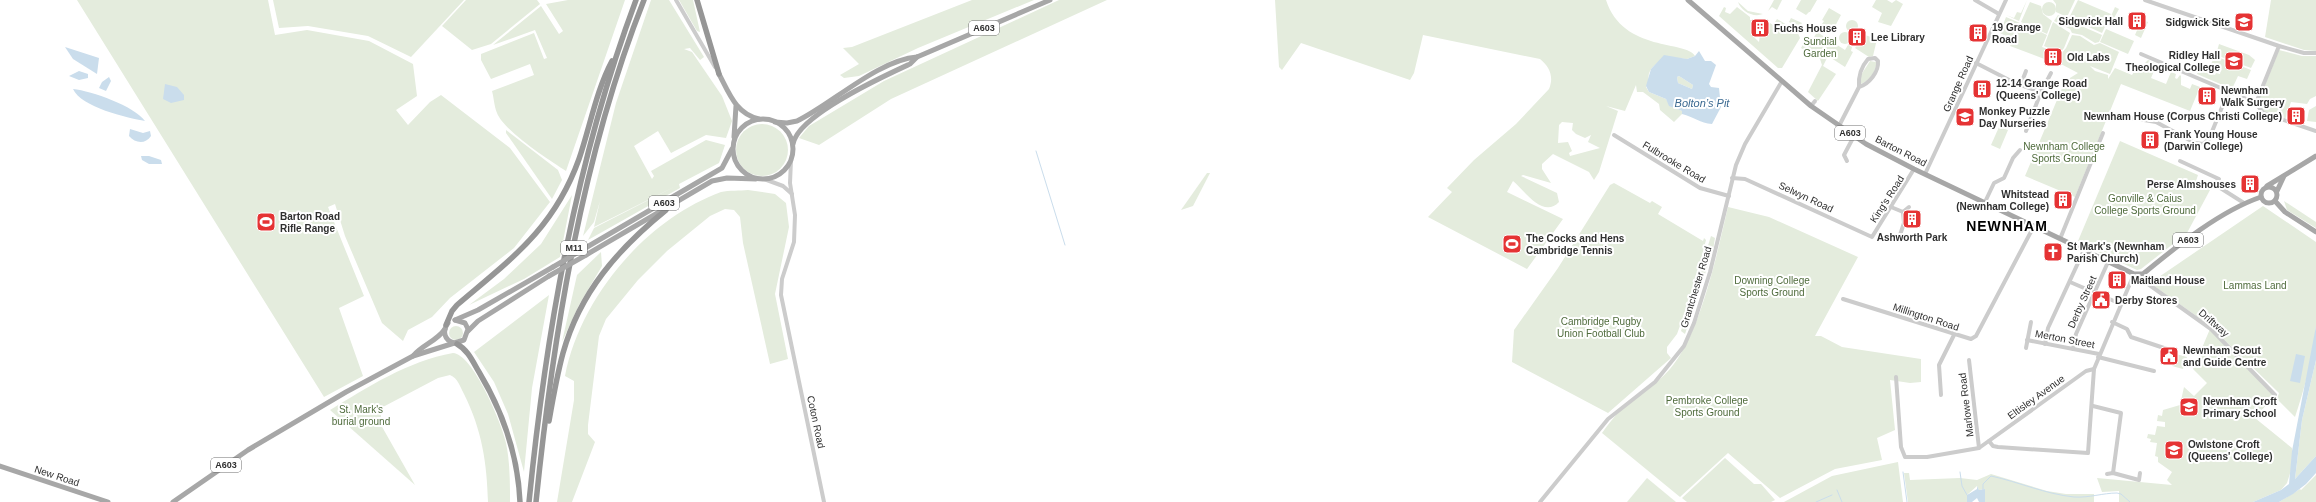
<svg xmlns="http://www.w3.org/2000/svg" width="2316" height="502" font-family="Arial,sans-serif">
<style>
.green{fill:#e4ecdd;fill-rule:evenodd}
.water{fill:#caddec;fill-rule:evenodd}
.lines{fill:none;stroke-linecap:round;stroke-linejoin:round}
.stream{stroke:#caddec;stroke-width:1}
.minor{stroke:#ccc;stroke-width:4}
.major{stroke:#a7a7a7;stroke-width:5}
.highway{stroke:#969696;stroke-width:5.5}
.major-bridge{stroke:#a7a7a7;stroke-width:5}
.labels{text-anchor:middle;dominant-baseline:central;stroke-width:4;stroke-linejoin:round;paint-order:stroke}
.shield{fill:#fff;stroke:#6d6d6d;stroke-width:1}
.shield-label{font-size:9px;font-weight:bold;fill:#2f2f2f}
.poi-label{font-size:10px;font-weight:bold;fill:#2f2f2f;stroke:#fff;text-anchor:start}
.park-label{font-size:10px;fill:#4f6b3c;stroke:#fff}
.street-label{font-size:10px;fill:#2f2f2f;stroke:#fff}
.water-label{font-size:11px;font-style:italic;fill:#3d6b92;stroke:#fff}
.district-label{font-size:14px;font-weight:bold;letter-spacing:1px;fill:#000;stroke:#fff}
</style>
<rect width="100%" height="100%" fill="#fff"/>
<g class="green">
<polygon points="77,0 268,0 275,35 307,30 369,41 413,64 417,96 396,110 408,125 430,102 441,95 510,148 550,202 514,248 450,298 432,317 408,330 403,341 382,323 345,236 335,204 328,207 364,296 339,308 363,376 324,397"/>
<polygon points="273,0 464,0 411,57 368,36 308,26 279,28"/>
<polygon points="466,0 537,0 540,4 491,44 472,50 442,26"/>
<path d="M568 0H625L566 171C549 160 504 131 497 113 494 106 494 98 492 91L534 75 530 64 491 79 481 60V54L534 33 544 59 547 58 535 30 493 45 541 6 559 34 563 31 546 4Z"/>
<polygon points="651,0 669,0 704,57 700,60 690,48 684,49 692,52 722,96 732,121 726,138 706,135 671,153 658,131 634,146 652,179 654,176 651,171 706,140 725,145 719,163 679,184 680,188 588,240 594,228 676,186 594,227 600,201 594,222 583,236 616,103"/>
<polygon points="679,0 693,0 700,32 697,31"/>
<polygon points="972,0 1034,0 918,48 859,76 844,78 840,75 859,64 843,48 852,47"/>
<polygon points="1059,0 1107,0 891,99 819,145 799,138 809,126 884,81"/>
<path d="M1275 0H1606C1623 53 1687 40 1695 56L1687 59 1664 57C1657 64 1646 69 1649 81L1646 87 1649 92 1666 99 1670 106 1682 111V114L1674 122 1660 110 1659 104 1643 92H1637L1636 85 1625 111 1606 106 1618 111 1599 172 1594 180 1589 172 1553 154 1542 164V169L1551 183 1523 175 1521 176 1557 193 1559 202C1543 219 1524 190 1513 181L1507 192 1563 219 1527 269 1428 217 1452 192 1447 188 1474 160 1516 124 1549 89C1554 77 1550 67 1540 59L1423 35 1414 73 1410 80 1301 43 1282 70 1279 67ZM1562 122 1573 123 1572 130 1576 134 1585 138 1591 135 1588 142 1600 148 1570 156 1569 153 1572 151 1568 142 1558 143 1559 125Z"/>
<polygon points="1774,0 1782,0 1777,10 1772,7 1768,11"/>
<polygon points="1801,0 1817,0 1810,12 1809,12 1806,15 1796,9"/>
<polygon points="1876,0 1887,0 1892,3 1896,0 1903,4 1891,26 1878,22 1882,13 1872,7"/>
<polygon points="2027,0 2019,21 2006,15 2014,18 2017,12 2021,13"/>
<polygon points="2053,0 2075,0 2067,17 2056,12 2056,4"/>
<polygon points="2078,0 2111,14 2102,33 2069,18"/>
<polygon points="2271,0 2316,0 2316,51 2304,50 2265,37"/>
<path d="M1738 2 1748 11 1763 14C1753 18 1741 11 1738 2Z"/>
<polygon points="2030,2 2041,6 2043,14 2052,21 2047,34 2021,22"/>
<circle cx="2049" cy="9" r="7"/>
<polygon points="1724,7 1726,8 1725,12 1730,14 1737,7 1750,17 1750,20 1761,20 1755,24 1752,29 1753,36 1759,42 1760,34 1765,36 1767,32 1764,30 1770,23 1773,25 1777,19 1797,31 1800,38 1782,68 1778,68 1719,16"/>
<polygon points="2115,7 2119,9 2114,18 2115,21 2114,25 2108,23"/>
<polygon points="1829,8 1841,15 1833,30 1822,24 1824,21 1822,20"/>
<polygon points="2058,15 2066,19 2067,21 2070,21 2102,35 2099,42 2095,43 2082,35 2072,33 2070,29 2054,21"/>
<polygon points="2006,17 2020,23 2012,39 2000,33"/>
<polygon points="1791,18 1802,23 1799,28 1789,22"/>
<polygon points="2142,20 2148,22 2141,38 2135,35 2138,28 2141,29 2142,27 2139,26"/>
<circle cx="1852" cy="26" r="6"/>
<polygon points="2053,22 2070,33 2064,48 2060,53 2044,46"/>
<polygon points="2022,23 2047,35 2042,47 2050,50 2047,60 2010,46"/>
<polygon points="2106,29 2134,41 2128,54 2100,42"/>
<polygon points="1817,32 1845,50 1848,45 1852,47 1851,51 1853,52 1845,67 1828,56 1823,66 1836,74 1818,101 1808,92 1822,65 1820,59 1801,48 1805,41 1812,41"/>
<circle cx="1845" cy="38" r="6"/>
<polygon points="1865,35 1877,39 1873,56 1869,57 1855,48"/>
<polygon points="2072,35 2080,36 2094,45 2100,43 2119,52 2110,74 2090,66 2095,71 2108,75 2108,79 2115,68 2132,75 2138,66 2146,69 2148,65 2145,63 2148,60 2157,64 2151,78 2166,84 2171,72 2176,74 2175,78 2177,79 2180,75 2181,76 2181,85 2190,89 2192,84 2200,87 2190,111 2121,84 2075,197 2025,176 2065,81 2078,73 2059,63 2062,55 2061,54 2066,48"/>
<polygon points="2219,44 2249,55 2255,60 2251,68 2216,55"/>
<polygon points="2279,50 2302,56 2316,56 2316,96 2310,99 2307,104 2291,102 2285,120 2263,112 2258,103"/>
<polygon points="2215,56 2251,70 2247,79 2238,76 2232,89 2197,74 2199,69 2215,75 2216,73 2220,74 2221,69 2211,64"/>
<path d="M1870 61 1876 62C1877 71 1869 81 1861 84V75Z"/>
<polygon points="1679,76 1693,85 1692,89 1678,83 1677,77"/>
<polygon points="2316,106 2316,122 2307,121 2309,110"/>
<circle cx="762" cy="150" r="26"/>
<polygon points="1999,127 2008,130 2000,149 1991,145"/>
<polygon points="506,130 558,170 562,180 552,199 506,133"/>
<polygon points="2120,141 2198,175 2196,181 2210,190 2187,233 2141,269 2137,270 2085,246 2086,243 2078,241"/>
<polygon points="1207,173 1210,173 1193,206 1181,210"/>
<polygon points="1614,183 1650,203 1652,201 1662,207 1658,214 1703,241 1704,238 1706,240 1694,287 1677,334 1667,347 1667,353 1671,358 1608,413 1512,362 1514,330 1558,268 1610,185"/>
<path d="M748 190 775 194 786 203 789 227 775 294 788 359 770 364 743 243 740 217 734 210 725 209 710 216 667 251 638 280 606 319 599 336 588 425V434L595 442 572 502H557L574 400V381L565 376C580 298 645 220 721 192 729 190 740 191 748 190Z"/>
<polygon points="572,195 560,257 524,279 469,305 504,279 541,244"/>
<polygon points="2284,201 2316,222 2316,228 2287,210"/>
<path d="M2263 206 2316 242C2316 270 2316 298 2316 326 2313 356 2304 391 2295 417L2277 399 2279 393 2209 325 2150 283Z"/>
<path d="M1728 207 1769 217 1858 257 1815 336H1821L1842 347 1921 359V382L1910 383 1890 380 1895 430 1877 438 1882 460 1835 469 1780 498 1728 453 1680 497 1602 433C1608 425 1614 416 1622 409 1638 395 1656 385 1670 369 1701 333 1717 253 1728 207Z"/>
<polygon points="1711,236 1715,238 1713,250 1685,334 1681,331"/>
<polygon points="601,252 602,266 579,305 562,342 577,275"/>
<polygon points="549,295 532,388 524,472 508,414 494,382 474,352"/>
<circle cx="456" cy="333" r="7"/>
<polygon points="2210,329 2274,396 2255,418 2292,448 2292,467 2287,483 2281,490 2253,502 2119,502 2119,491 2102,492 2097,478 2172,485 2167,480 2172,472 2158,462 2158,457 2155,456 2157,443 2150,442 2151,439 2147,438 2148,434 2155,435 2157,426 2165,427 2165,422 2157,421 2158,415 2162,416 2163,410 2180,405 2184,387 2194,396 2207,383 2193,369"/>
<path d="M453 353C473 354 502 424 506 443 510 462 510 483 510 502H488C487 463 482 430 464 394 460 387 458 378 450 375L438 378 381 408V425L415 485 330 410C368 387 408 361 453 353Z"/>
<polygon points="2176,354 2187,357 2183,369 2172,366"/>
<polygon points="2316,360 2316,456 2295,479 2302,420"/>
<polygon points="1725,458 1754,484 1761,484 1775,500 1771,502 1687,502 1682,498"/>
<polygon points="1898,462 1903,502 1784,502 1832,476"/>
<polygon points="1904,473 1909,473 1910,480 1960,478 1977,480 1991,474 2047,491 2066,494 2094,494 2094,502 1985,502 1985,489 1979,490 1977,486 1967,495 1967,502 1908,502"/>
<polygon points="2316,475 2316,502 2279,502 2300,489 2301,490"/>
<polygon points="1647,478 1676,502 1627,502"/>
</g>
<g class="water">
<polygon points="65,47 99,58 97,74 73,59"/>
<path d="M1699 51 1705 61H1711L1716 65 1709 84 1711 87 1719 88 1721 107 1712 124C1700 123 1694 117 1682 114V111L1669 106 1666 99 1649 92 1646 86 1651 69 1664 55 1687 59 1695 56ZM1679 76 1693 85 1692 89 1678 83 1677 77Z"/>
<polygon points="79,71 88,74 88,78 79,80 69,76"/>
<polygon points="109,77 111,81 106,91 99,88 102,82"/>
<polygon points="165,84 177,87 184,95 184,100 171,103 163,99"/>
<path d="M73 89C92 91 134 106 145 121 127 118 81 107 73 89Z"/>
<path d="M130 129 143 133 150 131 151 136C145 145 135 143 129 136Z"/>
<polygon points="141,156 149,156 161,160 162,164 149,164 142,160"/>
<polygon points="2316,326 2316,360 2302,420 2295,479 2316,456 2316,473 2306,484 2293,494 2279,502 2253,502 2281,490 2289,484 2292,451"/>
<polygon points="2296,354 2305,356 2300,383 2290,381"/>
<polygon points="1977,486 1979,490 1985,489 1985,502 1979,502 1977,498 1972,502 1967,502 1967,495 1977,489"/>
</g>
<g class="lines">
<g class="stream">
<polyline points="1036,151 1065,245"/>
<polyline points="1903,472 1907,502"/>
<polyline points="1960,472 1962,486 1967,495"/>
<polyline points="1837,490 1842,502"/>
<path d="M1983 490V484L1991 476C2019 482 2045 494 2074 497 2089 498 2103 493 2117 493L2121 494 2130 502"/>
<polyline points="1816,502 1832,495"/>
</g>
<g class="minor">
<polyline points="676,0 715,67"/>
<polyline points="1975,0 1999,14"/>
<polyline points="2145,0 2279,46 2304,53 2316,53"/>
<polyline points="2141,54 2256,103"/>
<polyline points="1976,63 2015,83 2041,92 2026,131"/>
<polyline points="2021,84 2026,71"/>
<polyline points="2041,92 2051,73"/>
<polyline points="2256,103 2263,113 2316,131"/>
<polyline points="2256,103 2279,46"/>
<polyline points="1811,106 1815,101"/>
<polyline points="2132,118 2156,122 2195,143 2203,144 2209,139 2229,90"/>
<path d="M1839 126 1859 87C1858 76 1861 67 1868 59L1875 58 1878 61C1879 72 1869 84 1859 87"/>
<polyline points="1614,135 1700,188 1729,196"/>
<polyline points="791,160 790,183 795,215 794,242 782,279 781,295 824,502"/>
<polyline points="1847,161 1844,155 1854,136"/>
<polyline points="2180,161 2219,179 2214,184 2244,203"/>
<polyline points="1925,174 2006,0"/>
<polyline points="1732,178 1745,179 1872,237 1914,169"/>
<polyline points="764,179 783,186 792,194"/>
<polyline points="1985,202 1994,183 2004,178 2013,158 2020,150"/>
<polyline points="1891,207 1903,212 1909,207"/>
<polyline points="1899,238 1904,223 1903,212"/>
<polyline points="2060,239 2103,133"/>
<polyline points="2070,282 2121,304"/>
<polyline points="1843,299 1971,339 1976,336 2034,226"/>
<polyline points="2112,322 2127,329 2131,337 2170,350"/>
<polyline points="2027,340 2099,354"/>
<polyline points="2045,344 2048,328 2084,250"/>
<polyline points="2026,348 2031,322"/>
<polyline points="2073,349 2076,334 2108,262"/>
<polyline points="2098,357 2154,371"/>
<polyline points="1969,360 1979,448"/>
<polyline points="1896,377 1901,447 1905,457 1927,457 1979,448 2086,371 2094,369"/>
<polyline points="1941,395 1939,365 1954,335"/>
<polyline points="2093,406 2121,413 2113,473"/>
<polyline points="1989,441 1993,446 1998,447 2088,453 2094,369 2134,274 2211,329 2275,395"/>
<polyline points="2107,474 2113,473 2139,480 2140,473"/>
<polyline points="1540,502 1608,419 1655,382 1684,346 1694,323 1710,272 1736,165 1745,144 1782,81"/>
</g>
<g class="major">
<path d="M1688 0 1811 106 1866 144 1914 169 2134 274H2143C2177 246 2220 211 2261 197"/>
<path d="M719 74C729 93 736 114 759 119"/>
<circle cx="763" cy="149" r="30"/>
<path d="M775 122 787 123 797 121C832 104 878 60 917 57L1050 0"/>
<polyline points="734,137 736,106"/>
<path d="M793 144C798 115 884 76 910 64L917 57"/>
<polyline points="2267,186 2316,156"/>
<circle cx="2269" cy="195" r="8"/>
<polyline points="2277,191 2284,176"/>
<polyline points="2275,201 2285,212 2316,232"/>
<polyline points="587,247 722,168 732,149"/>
<polyline points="586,255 712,181 727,178 756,179"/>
<polyline points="455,320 478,310 553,267"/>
<path d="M448 323C442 331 444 340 454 343"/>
<polyline points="468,331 478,321 549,276"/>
<path d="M413 356C422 345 437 341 445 329"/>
<polyline points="0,466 108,502"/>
<polyline points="173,502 248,450 346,392 413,356 464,340 468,329 465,323 455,320"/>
</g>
<g class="highway">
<polyline points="697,0 719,74"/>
<path d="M446 325 452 311 457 305C511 259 554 229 579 159 590 127 596 91 612 61"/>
<path d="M457 344C468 350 473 362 479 372 503 412 518 456 520 502"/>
<path d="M549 421C553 398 557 375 563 353 580 292 618 249 666 210"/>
<path d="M529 502C546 332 576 160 636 0"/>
<path d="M536 502C553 336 582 156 644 0"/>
</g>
<g class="major-bridge">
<polyline points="553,267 587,247"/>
<polyline points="549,276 586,255"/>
</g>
</g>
<defs>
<symbol id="building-square" viewBox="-11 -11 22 22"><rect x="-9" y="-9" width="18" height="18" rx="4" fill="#e53334" stroke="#fff"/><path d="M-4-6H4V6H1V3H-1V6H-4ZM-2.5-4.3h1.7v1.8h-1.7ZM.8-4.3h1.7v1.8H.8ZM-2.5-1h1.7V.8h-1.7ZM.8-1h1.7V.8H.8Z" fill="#fff"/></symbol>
<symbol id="university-square" viewBox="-11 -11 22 22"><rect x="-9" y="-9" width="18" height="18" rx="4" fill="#e53334" stroke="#fff"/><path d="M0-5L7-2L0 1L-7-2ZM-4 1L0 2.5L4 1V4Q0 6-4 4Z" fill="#fff"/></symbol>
<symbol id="school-square" viewBox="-11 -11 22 22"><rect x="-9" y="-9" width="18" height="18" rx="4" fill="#e53334" stroke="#fff"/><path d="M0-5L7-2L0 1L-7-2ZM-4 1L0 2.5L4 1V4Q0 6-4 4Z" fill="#fff"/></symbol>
<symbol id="stadium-square" viewBox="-11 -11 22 22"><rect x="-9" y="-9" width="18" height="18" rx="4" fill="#e53334" stroke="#fff"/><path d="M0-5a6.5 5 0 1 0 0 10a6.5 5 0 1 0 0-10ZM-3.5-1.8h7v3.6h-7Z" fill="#fff"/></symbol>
<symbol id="church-square" viewBox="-11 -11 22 22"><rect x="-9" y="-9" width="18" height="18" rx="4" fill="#e53334" stroke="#fff"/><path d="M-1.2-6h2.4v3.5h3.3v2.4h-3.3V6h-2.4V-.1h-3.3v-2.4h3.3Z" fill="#fff"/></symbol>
<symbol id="civic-square" viewBox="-11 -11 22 22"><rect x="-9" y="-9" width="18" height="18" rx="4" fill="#e53334" stroke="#fff"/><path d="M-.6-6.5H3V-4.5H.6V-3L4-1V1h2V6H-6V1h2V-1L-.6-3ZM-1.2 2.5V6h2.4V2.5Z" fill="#fff"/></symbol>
</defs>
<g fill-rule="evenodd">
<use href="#building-square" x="2126" y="10" width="22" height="22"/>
<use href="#university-square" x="2233" y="11" width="22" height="22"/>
<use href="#building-square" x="1749" y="17" width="22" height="22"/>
<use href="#building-square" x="1967" y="22" width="22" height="22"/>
<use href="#building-square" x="1846" y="26" width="22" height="22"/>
<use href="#building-square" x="2042" y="46" width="22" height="22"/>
<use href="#university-square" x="2223" y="50" width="22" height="22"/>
<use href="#building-square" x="1971" y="78" width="22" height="22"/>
<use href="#building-square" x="2196" y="85" width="22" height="22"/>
<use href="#building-square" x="2285" y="105" width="22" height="22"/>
<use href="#school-square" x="1954" y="106" width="22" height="22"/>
<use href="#building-square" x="2139" y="129" width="22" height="22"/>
<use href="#building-square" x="2239" y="173" width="22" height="22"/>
<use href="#building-square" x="2052" y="189" width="22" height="22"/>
<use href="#building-square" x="1901" y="208" width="22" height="22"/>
<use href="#stadium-square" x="255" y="211" width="22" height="22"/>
<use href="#stadium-square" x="1501" y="233" width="22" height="22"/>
<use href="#church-square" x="2042" y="241" width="22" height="22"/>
<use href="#building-square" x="2106" y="269" width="22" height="22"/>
<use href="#civic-square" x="2090" y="289" width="22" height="22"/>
<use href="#civic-square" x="2158" y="345" width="22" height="22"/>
<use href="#school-square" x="2178" y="396" width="22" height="22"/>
<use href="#university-square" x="2163" y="439" width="22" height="22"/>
</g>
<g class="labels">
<g class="shield">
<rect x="969" y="21" width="30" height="14" rx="3"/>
<rect x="1835" y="126" width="30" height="14" rx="3"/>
<rect x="649" y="196" width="30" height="14" rx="3"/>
<rect x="2173" y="233" width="30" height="14" rx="3"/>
<rect x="561" y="241" width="26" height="14" rx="3"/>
<rect x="211" y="458" width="30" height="14" rx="3"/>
</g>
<g class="shield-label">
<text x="984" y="28">A603</text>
<text x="1850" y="133">A603</text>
<text x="664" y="203">A603</text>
<text x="2188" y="240">A603</text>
<text x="574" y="248">M11</text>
<text x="226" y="465">A603</text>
</g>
<g class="poi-label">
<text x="2123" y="21" text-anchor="end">Sidgwick Hall</text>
<text x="2230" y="22" text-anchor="end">Sidgwick Site</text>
<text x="1992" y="27">19 Grange<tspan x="1992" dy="12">Road</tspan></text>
<text x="1774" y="28">Fuchs House</text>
<text x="1871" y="37">Lee Library</text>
<text x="2220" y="55" text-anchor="end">Ridley Hall<tspan x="2220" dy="12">Theological College</tspan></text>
<text x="2067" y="57">Old Labs</text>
<text x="1996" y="83">12-14 Grange Road<tspan x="1996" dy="12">(Queens' College)</tspan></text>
<text x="2221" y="90">Newnham<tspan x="2221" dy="12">Walk Surgery</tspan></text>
<text x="1979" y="111">Monkey Puzzle<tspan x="1979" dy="12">Day Nurseries</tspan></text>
<text x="2282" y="116" text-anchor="end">Newnham House (Corpus Christi College)</text>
<text x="2164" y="134">Frank Young House<tspan x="2164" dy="12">(Darwin College)</tspan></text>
<text x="2236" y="184" text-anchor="end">Perse Almshouses</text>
<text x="2049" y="194" text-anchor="end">Whitstead<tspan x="2049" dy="12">(Newnham College)</tspan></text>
<text x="280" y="216">Barton Road<tspan x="280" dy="12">Rifle Range</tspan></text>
<text x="1912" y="237" text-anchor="middle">Ashworth Park</text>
<text x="1526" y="238">The Cocks and Hens<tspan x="1526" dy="12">Cambridge Tennis</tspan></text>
<text x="2067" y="246">St Mark's (Newnham<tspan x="2067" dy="12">Parish Church)</tspan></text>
<text x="2131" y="280">Maitland House</text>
<text x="2115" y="300">Derby Stores</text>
<text x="2183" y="350">Newnham Scout<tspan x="2183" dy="12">and Guide Centre</tspan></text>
<text x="2203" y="401">Newnham Croft<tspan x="2203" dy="12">Primary School</tspan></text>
<text x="2188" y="444">Owlstone Croft<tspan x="2188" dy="12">(Queens' College)</tspan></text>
</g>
<g class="park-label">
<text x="1820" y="41">Sundial<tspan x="1820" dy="12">Garden</tspan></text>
<text x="2064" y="146">Newnham College<tspan x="2064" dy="12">Sports Ground</tspan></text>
<text x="2145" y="198">Gonville &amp; Caius<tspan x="2145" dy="12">College Sports Ground</tspan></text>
<text x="1772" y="280">Downing College<tspan x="1772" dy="12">Sports Ground</tspan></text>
<text x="2255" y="285">Lammas Land</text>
<text x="1601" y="321">Cambridge Rugby<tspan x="1601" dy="12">Union Football Club</tspan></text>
<text x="1707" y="400">Pembroke College<tspan x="1707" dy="12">Sports Ground</tspan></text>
<text x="361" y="409">St. Mark's<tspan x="361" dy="12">burial ground</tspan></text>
</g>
<g class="street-label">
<text transform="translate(1958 84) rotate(-66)">Grange Road</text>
<text transform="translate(1901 151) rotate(27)">Barton Road</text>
<text transform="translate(1674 162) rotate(31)">Fulbrooke Road</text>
<text transform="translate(1806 197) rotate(25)">Selwyn Road</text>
<text transform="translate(1887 199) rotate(-57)">King's Road</text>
<text transform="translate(1696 287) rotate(-73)">Grantchester Road</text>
<text transform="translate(2082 302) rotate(-66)">Derby Street</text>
<text transform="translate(1926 317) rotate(18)">Millington Road</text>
<text transform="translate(2214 323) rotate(41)">Driftway</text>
<text transform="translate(2065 339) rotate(11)">Merton Street</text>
<text transform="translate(2036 397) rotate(-36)">Eltisley Avenue</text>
<text transform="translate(1966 405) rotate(-97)">Marlowe Road</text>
<text transform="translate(816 422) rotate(78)">Coton Road</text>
<text transform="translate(57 476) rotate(18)">New Road</text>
</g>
<g class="water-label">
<text x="1702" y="103">Bolton’s Pit</text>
</g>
<g class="district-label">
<text x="2007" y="226">NEWNHAM</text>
</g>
</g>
</svg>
